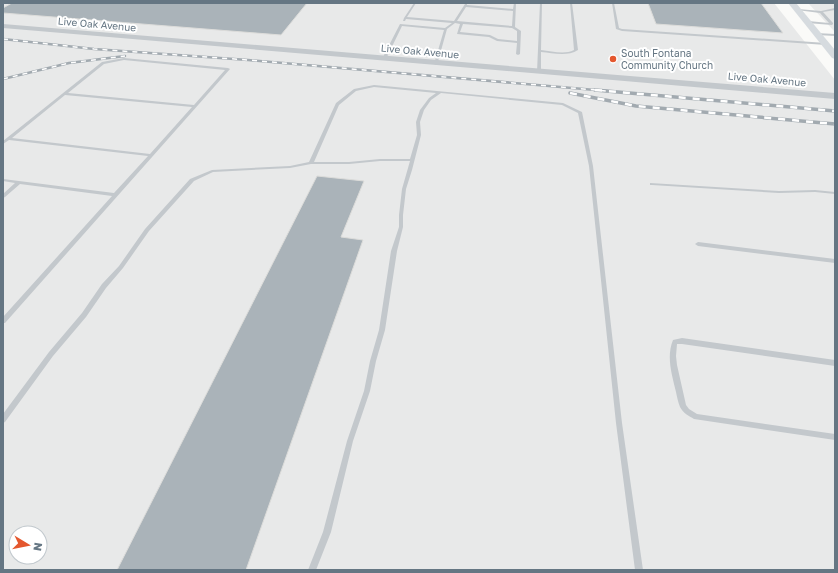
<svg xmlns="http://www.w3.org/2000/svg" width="838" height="573" font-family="'Golos Text',sans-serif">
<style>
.built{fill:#e8e9e9;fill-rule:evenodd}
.building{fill:#aab3b9;stroke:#dcdcda}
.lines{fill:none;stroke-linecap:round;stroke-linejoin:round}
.service{fill:#c3c8cc;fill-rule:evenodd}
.tertiary{fill:#c3c8cc;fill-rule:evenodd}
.secondary{fill:#d6dbdf;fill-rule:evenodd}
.rail-far1-casing{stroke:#a2aab0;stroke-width:2.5}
.rail-casing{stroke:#a2aab0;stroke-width:3.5}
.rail-far1{stroke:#fff;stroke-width:1.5;stroke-dasharray:5;stroke-linecap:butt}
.rail{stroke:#fff;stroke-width:2.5;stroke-dasharray:7;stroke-linecap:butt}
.poi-dot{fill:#e4572e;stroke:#fff;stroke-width:1.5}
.labels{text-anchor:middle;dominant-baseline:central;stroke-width:4;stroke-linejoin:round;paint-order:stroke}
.far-street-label{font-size:10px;fill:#657683;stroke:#fff}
.far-poi-label{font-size:10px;fill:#657683;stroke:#fff;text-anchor:start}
</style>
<rect width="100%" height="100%" fill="#fafaf8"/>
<g class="built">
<path d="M3 3H774L835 80V570H3ZM16 533H40V557H16Z"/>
<polygon points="808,3 835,3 835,32"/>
</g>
<g class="building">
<polygon points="12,3 307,3 281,35 3,13 3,8"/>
<polygon points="648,3 761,3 783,33 656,24"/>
<polygon points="317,176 364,181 341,237 363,240 246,570 117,570"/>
</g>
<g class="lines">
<g class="service">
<path d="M414 3H416L407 17 454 21 465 4H467V5L513 9 514 3H516L515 27 521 31 520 54 518 55 516 54 517 43 497 41 489 37 457 34 460 24 455 23 447 29 437 65 434 64 444 30 402 26 386 59 383 60 382 59 400 24 445 28 452 23 406 19 405 21H403L404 18ZM466 7 513 11 512 26 457 21ZM463 24 512 28 517 31V41L498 39 490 35 460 32Z"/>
<path d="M540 3H542L541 50C552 51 564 55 574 50L570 3H572L578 50C567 57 553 53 541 52V72L539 73 537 72Z"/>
<polygon points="612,3 614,3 619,28 622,29 826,43 828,44 826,45 622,31 616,29"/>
<polygon points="835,8 835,10 823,12 833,23 833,24 832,25 807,23 807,22 808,21 829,23 820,13 797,10 798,9 821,11"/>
<polygon points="816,33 835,34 835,36 817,35 816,35"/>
<path d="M124 58 228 68 230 69 5 323H3V317L112 196 20 184 5 197 3 198V194L15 183 3 181V179L114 193 148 156 9 140 3 144V141L102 62ZM124 60 225 70 194 105 68 93 104 64ZM65 95 192 107 150 154 12 138Z"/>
<path d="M374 85 563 103 582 112 593 166 622 423 643 570H635L616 423 589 166 578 113 562 105 441 93 431 100 424 110 420 122 421 135 412 170 406 189 403 215V227L397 251 385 330 376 361 370 391 353 441 331 532 316 570H308L323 532 347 441 364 391 370 361 379 330 391 251 399 227V215L402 189 410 161H380L349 164H311L290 168 213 172 194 181 149 231 123 268 106 288 86 317 53 356 5 422 3 423V414L49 352 82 313 102 284 119 266 145 229 190 179 212 170 290 166 309 162 336 103 354 89ZM374 87 436 93 429 98 420 110 416 122 417 135 410 159H380L349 162H314L339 105 356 91Z"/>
<polygon points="650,183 779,191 815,190 835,192 835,194 815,192 779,193 652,185 650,185"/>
<polygon points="698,242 835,259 835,263 698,246 695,244"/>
<path d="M682 338 835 360V366L682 344H677L676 356 677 365 686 405 689 409 697 414 835 434V440L694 419C689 416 683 413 680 407 678 402 677 397 676 392 672 375 666 357 673 340Z"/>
</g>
<polygon class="tertiary" points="3,24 835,93 835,99 3,28"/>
<polygon class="secondary" points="788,3 796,3 835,50 835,59 832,58"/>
<defs>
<g id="rail-far1">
<polyline points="3,39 94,49 248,60 607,91"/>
<polyline points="3,79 69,63 125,56"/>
</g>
<g id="rail">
<polyline points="595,90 835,111"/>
<polyline points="570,93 636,106 835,124"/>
</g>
</defs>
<use href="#rail-far1" class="rail-far1-casing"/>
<use href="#rail" class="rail-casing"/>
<use href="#rail-far1" class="rail-far1"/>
<use href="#rail" class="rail"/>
</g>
<circle class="poi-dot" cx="613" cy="59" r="4"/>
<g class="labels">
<g class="far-street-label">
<text transform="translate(97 24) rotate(5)">Live Oak Avenue</text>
<text transform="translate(420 51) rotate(5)">Live Oak Avenue</text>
<text transform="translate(767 79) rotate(5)">Live Oak Avenue</text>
</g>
<g class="far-poi-label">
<text x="621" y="53">South Fontana<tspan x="621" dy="12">Community Church</tspan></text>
</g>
</g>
<rect width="838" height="573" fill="none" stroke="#657683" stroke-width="8"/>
<g transform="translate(28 545) rotate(100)"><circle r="19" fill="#ffffff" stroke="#c1c8cd"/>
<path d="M0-3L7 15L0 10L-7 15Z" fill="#e4572e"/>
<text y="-6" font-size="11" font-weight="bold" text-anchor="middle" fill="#657683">N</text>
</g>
</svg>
